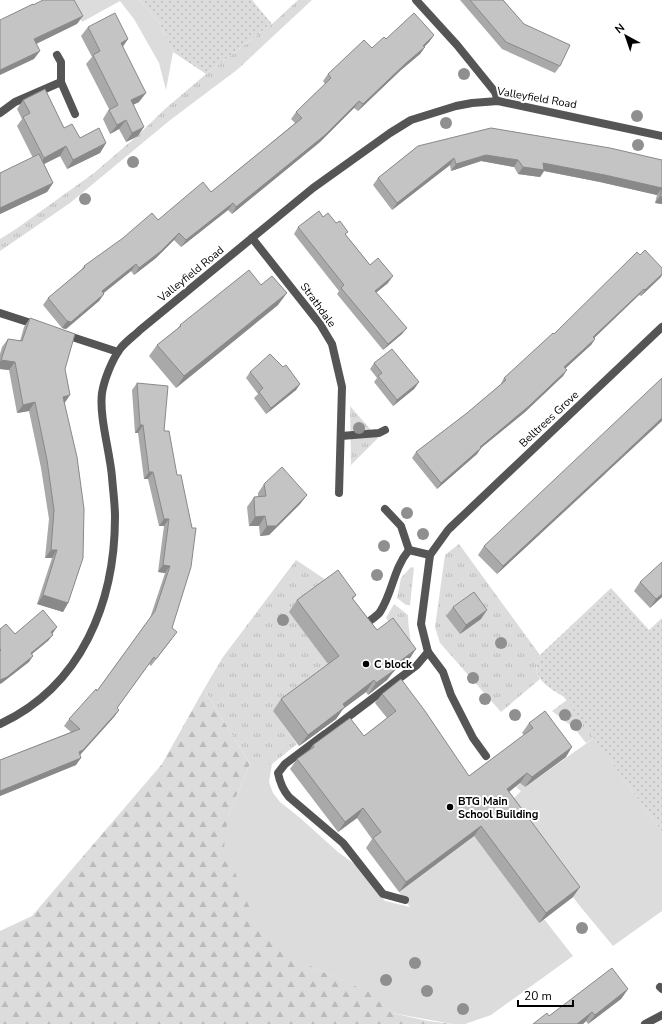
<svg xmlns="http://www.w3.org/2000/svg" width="662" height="1024" font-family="'Nunito Sans',sans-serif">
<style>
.grass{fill:url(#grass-tufts)}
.forest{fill:url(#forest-firs)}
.park{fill:#dcdcdc}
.garden{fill:url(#garden-dots)}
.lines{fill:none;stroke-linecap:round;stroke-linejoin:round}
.lane{stroke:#555;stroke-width:8}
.street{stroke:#555;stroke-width:8}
.tree{fill:#8f8f8f}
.wall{fill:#a9a9a9}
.shaded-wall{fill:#898989}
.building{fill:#c4c4c4;stroke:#898989}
.poi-dot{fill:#000;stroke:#fff;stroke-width:1.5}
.labels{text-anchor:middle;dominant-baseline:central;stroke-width:4;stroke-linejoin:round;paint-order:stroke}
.street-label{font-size:11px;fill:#000;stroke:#fff}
.poi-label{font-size:11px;font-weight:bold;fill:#000;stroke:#fff;text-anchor:start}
</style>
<defs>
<pattern id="grass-tufts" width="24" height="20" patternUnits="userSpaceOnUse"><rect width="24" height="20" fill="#dcdcdc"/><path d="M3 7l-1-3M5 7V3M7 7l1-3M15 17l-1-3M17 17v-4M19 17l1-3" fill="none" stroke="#bbb"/></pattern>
<pattern id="forest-firs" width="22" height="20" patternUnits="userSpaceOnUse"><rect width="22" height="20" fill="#dcdcdc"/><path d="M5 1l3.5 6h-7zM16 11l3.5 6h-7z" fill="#bbb"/></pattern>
<pattern id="garden-dots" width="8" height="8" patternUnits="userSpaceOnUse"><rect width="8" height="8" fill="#dcdcdc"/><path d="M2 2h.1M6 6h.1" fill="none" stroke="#bbb" stroke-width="1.8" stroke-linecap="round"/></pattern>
</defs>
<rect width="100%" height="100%" fill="#fff"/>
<g class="grass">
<polygon points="298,0 312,0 238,69 169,121 70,203 0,251 0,239 16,229 94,173 137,136 165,109 206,74 272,24"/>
<polygon points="350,406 378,438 351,465"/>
<path d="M459 544 540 655C536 664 535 671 540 679L501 712 440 643 435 627 445 555Z"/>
<polygon points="296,560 329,582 331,667 273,711 297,744 272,764 250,764 204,689 223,657"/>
<polygon points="411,567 414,568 410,605 406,605 397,598 401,578"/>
<path d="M394 604 408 615C408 631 412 641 412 656L408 661 390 637 394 629 386 618Z"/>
<polygon points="567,700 594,738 586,743 575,729 552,711"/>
</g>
<polygon class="forest" points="204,689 250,764 228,816 314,968 370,992 392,1013 428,1021 452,1024 0,1024 0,931 32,916 162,764"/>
<g class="park">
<polygon points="70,0 139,0 159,22 173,52 166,90 159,63 134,19 120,1 82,22"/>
<polygon points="594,738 662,832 662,911 613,946 579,905 505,807 521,791 516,787 521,783 525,787"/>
<polygon points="250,764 272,764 269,782 273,793 280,802 299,817 338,852 356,865 385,901 410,907 399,892 474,836 539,923 544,919 573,956 491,1015 465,1024 452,1024 392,1013 369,992 314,968 279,946 253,916 224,846 228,816"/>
</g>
<g class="garden">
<polygon points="139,0 252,0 272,24 206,74 173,52 159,22"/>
<path d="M611 588 649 630 662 618V832L564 697C548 687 529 678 540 655Z"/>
</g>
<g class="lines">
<g class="lane">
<polyline points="0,313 37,325"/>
<polyline points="63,334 118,352"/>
<polyline points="341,436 379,433 385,430"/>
<polyline points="385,509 401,526 409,550"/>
<polyline points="451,527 448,530 430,555 421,624 428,652 443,672 451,695 473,738 486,756"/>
<path d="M368 622C372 619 377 616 380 612 393 592 393 569 409 550L430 555"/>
<polyline points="328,732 417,665 428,652"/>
<path d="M325 734 285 764 278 773C280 783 283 790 289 797L343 843 383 894 405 900"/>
</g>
<g class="street">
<polyline points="416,0 457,45 495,92 498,101"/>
<polyline points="57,55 61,62 61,82"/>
<polyline points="0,113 15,102 61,82 75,114"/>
<polyline points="252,238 320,324 332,344 342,387 339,493"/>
<polyline points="451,527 662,327"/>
<path d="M0 724C82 686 115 602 115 517 115 504 113 490 112 477 110 452 99 417 102 393 104 380 112 360 120 349 125 342 134 336 140 330L313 188 390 133 411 120 456 106 472 103 498 101 662 136"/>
<polyline points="660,987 662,989"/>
<polyline points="645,1024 662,1015"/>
</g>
</g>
<g class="tree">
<circle cx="464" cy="74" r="6"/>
<circle cx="637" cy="116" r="6"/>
<circle cx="446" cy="123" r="6"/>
<circle cx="638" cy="145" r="6"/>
<circle cx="133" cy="162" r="6"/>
<circle cx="85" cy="199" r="6"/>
<circle cx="359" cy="428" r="6"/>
<circle cx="407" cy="513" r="6"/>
<circle cx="423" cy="534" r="6"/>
<circle cx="384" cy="546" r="6"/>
<circle cx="377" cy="575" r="6"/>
<circle cx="283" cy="620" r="6"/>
<circle cx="501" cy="643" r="6"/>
<circle cx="473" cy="678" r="6"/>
<circle cx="485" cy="699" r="6"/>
<circle cx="515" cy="715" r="6"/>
<circle cx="565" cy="715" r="6"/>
<circle cx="576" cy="725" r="6"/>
<circle cx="582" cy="928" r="6"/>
<circle cx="415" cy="963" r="6"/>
<circle cx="386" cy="980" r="6"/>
<circle cx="427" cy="991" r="6"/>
<circle cx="463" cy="1009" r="6"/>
</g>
<g class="wall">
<polygon points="460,0 503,0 560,66 555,73 502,49"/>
<polygon points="88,27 128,39 123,47 139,102 133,105 138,136 126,142 119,129 110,134 103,119 109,109 86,64 92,57 81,36"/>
<polygon points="434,35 429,42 424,47 425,47 420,54 401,70 358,111 354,108 320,142 232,214 228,210 181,247 174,240 156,258 134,275 131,271 104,293 104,294 99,301 66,329 62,328 43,305 48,298 81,270 84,266 158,220 211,192 260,152 295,123 291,119 296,112 325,84 323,81 328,74 386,39"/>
<polygon points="23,100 64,128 80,138 106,143 100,153 67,169 60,156 44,164 53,183 47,192 0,214 0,173 33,158 17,126 22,119 17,109"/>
<polygon points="418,146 662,160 662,204 655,203 657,195 600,182 544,171 540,177 518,174 514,167 481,161 451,171 450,165 392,210 373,185 378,178"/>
<polygon points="323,217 346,235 370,265 388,283 376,292 402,334 383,350 337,294 339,291 294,234 298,227"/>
<polygon points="661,277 641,296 639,295 594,338 595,339 591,345 566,368 563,376 525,412 481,448 477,454 437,489 412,458 416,452 467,413 500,385 504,378 554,334"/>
<polygon points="261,285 278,305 176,388 149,356 157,345 178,328 180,325"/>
<polygon points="30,318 65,369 65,403 68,603 63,612 37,604 52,558 45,558 49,519 41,468 29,411 17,413 9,370 0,369 0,354 2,347 8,339 20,341 24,327"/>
<polygon points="374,363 419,382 414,389 393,406 374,382 377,378 370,369"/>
<polygon points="250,372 300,384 296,390 266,414 254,398 258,394 246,378"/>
<polygon points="137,383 164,431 169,431 172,639 151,666 149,664 117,708 119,710 114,717 80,755 76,765 0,796 0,760 71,732 64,726 69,719 97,691 150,618 165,573 158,572 164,526 159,526 148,479 144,479 138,433 135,433 132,390"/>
<polygon points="606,473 497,574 478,555 484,546"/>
<polygon points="264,484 307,495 300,504 269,535 260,536 259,526 249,526 247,507 254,497 258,497 258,493"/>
<polygon points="640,582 662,597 650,608 634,591"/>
<polygon points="356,595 353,599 377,630 408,661 394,671 387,680 368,695 366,692 343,709 336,719 299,746 273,711 281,699 328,664 289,612 297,600"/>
<polygon points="453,607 481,619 460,634 446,616"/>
<polygon points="382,694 469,776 524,735 522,733 529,723 566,757 525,787 520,783 509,792 573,897 539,923 474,836 399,892 366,848 372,839 357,818 338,832 290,769 297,759 310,749 313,745 364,736 387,718 375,703"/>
<polygon points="628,989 621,999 588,1024 586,1021 583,1024 533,1024 549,1016"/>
</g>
<g class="shaded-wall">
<polygon points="83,16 77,24 28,48 34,39"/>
<polygon points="434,35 429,42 418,53 423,46"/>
<polygon points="128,39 121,48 121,43"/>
<polygon points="425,47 420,54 401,70 358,111 363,104 406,63"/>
<polygon points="40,51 34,59 0,75 0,70"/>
<polygon points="146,93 139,102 124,109 131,100"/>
<polygon points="359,101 354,108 320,142 232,214 236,207"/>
<polygon points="126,120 119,129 110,134 117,125"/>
<polygon points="144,127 138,136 126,142 132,133"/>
<polygon points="106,143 100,153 67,169 73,160"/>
<polygon points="66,146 60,156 38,167 44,158"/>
<polygon points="486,155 518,160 514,167 481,161 451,171 456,164"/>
<polygon points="454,158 450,165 392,210 397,203"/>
<polygon points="543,163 605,175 662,188 657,195 600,182 544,171 540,177 518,174 523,167"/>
<polygon points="53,183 47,192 0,214 0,208"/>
<polygon points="660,196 662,197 662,204 655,203"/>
<polygon points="233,203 228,210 181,247 186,240"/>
<polygon points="179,233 174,240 156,258 134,275 139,268"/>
<polygon points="136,264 131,271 97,298 102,291"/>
<polygon points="662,274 662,275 661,277 641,296 645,290"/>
<polygon points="393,276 388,283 371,297 375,291"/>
<polygon points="644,289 639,295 589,343 593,337"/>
<polygon points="287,293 278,305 176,388 184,376"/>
<polygon points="104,294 99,301 66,329 62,328 67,321"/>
<polygon points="407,328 402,334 383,350 388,344"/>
<polygon points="595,339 591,345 560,373 564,367"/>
<polygon points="1,360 15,362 9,370 0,369 0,362"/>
<polygon points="567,370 563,376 525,412 481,448 477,454 437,489 441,483 480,447"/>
<polygon points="419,382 414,389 393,406 397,400"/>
<polygon points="300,384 296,390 266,414 271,408"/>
<polygon points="70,395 64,404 63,397"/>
<polygon points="35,402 29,411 17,413 23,405"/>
<polygon points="662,418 662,421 606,473 497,574 503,566"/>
<polygon points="140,425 143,425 138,433 135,433"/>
<polygon points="149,472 153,472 148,479 144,479"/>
<polygon points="307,495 300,504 269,535 260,536 267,526"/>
<polygon points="265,516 259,526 249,526 255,517"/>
<polygon points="164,519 169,519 164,526 159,526"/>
<polygon points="51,550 57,550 52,558 45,558"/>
<polygon points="163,565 170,566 165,573 158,572"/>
<polygon points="662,594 662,597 650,608 656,599"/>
<polygon points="43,595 68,603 63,612 37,604"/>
<polygon points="487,610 481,619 460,634 466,625"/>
<polygon points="57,627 53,633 46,639 51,632"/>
<polygon points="53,635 48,641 26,659 31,653"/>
<polygon points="416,649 408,661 394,671 387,680 368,695 376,683 394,666"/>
<polygon points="33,656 29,662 2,683 0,684 0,680"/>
<polygon points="374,680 366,692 343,709 336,719 299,746 308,735 343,704"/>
<polygon points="119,710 114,717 78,757 79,752"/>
<polygon points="572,747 566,757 525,787 532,777"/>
<polygon points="81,758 76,765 0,796 0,791"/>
<polygon points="527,773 520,783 500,799 507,789"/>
<polygon points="363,808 357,818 338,832 345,822"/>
<polygon points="481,826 474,836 399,892 406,882"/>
<polygon points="580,887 573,897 539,923 546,913"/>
<polygon points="628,989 621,999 588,1024 595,1015"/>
<polygon points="592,1012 586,1021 583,1024 577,1024"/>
</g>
<g class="building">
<polygon points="43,0 74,0 83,16 34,39 40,51 0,70 0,20 33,4 33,5"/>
<polygon points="470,0 503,0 524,24 570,45 560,66 506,42"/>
<polygon points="115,13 128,39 121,43 146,93 131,100 144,127 132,133 126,120 117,125 109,110 118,105 93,55 100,51 88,27"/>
<polygon points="414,13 434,35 423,46 425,47 406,63 363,104 359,101 325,135 236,207 233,203 186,240 179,233 161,251 139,268 136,264 102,291 104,294 71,322 67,321 48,298 85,267 84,266 123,238 152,213 158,220 203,182 211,192 302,118 296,112 331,78 328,74 364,40 372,48 384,37 386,39"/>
<polygon points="45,89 64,128 72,124 80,138 99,128 106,143 73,160 66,146 44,158 23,117 30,113 23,100"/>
<polygon points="491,128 610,148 662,160 662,197 660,196 662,188 605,175 543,163 544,170 523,167 518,160 486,155 456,164 454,158 397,203 378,178 418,146"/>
<polygon points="39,154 53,183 0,208 0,173"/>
<polygon points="319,211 323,217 328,213 336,223 340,221 348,232 345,234 370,265 378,258 393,276 375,291 407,328 388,344 341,288 344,285 298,227"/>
<polygon points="645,250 662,268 662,274 645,290 644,289 593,337 595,339 564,367 567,370 529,406 480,447 481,448 441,483 416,452 467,413 506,380 504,378 553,333 554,334 637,252 640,255"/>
<polygon points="249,270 261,285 272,276 287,293 184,376 157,345 181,326 180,325"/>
<polygon points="30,318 75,334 65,369 70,395 63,397 77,457 84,509 83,558 68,603 43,595 57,550 51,550 54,510 47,460 35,402 23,405 15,362 1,360 8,339 22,341"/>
<polygon points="392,349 419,382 397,400 378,376 382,373 374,363"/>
<polygon points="270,354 283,367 286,365 300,384 271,408 259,392 263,388 250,372"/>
<polygon points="662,378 662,418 612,465 503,566 484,546"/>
<polygon points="137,383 168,386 164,431 169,431 177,475 181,475 192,528 196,528 191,567 172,628 177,632 156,659 154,657 117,708 119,710 83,750 79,752 81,758 0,791 0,760 80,729 69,719 96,689 97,691 155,611 170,566 163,565 169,519 164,519 153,472 149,472 143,425 140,425"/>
<polygon points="282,467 307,495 276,526 267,526 265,516 255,517 254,497 266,496 264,484"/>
<polygon points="662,562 662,594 656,599 640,582"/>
<polygon points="338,570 356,595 352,598 377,630 393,618 416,649 394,666 396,669 376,683 374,680 343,704 345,707 308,735 281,699 339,656 297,600"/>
<polygon points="474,592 487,610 466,625 453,607"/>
<polygon points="43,610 57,627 51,632 53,635 31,653 33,656 7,677 0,680 0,651 1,650 0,649 0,629 6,624 15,634"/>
<polygon points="401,679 425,711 469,776 533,728 529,723 545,711 572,747 532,777 527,773 507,789 580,887 546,913 481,826 406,882 373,838 381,832 363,808 345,822 297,759 314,747 313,745 350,718 364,736 396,711 382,694"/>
<polygon points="612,968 628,989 595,1015 592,1012 577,1024 533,1024 547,1013 549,1016"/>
</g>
<g class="poi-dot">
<circle cx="366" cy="664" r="4"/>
<circle cx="450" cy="807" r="4"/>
</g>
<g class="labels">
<g class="street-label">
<text transform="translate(537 98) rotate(10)">Valleyfield Road</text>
<text transform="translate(191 274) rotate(-39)">Valleyfield Road</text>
<text transform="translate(318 305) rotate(54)">Strathdale</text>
<text transform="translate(549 419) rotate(-43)">Belltrees Grove</text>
</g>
<g class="poi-label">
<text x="374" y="664">C block</text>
<text x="458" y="801">BTG Main<tspan x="458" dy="13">School Building</tspan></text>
</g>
</g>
<g transform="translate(626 36) rotate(320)" stroke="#ffffff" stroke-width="3" paint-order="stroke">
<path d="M0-3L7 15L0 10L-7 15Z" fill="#000000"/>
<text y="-6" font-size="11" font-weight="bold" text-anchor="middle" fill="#000000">N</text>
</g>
<path d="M518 1000v6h55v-6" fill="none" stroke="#000000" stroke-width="2"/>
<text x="524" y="1000" font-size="12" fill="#000000" stroke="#ffffff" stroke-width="3" paint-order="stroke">20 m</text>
</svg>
